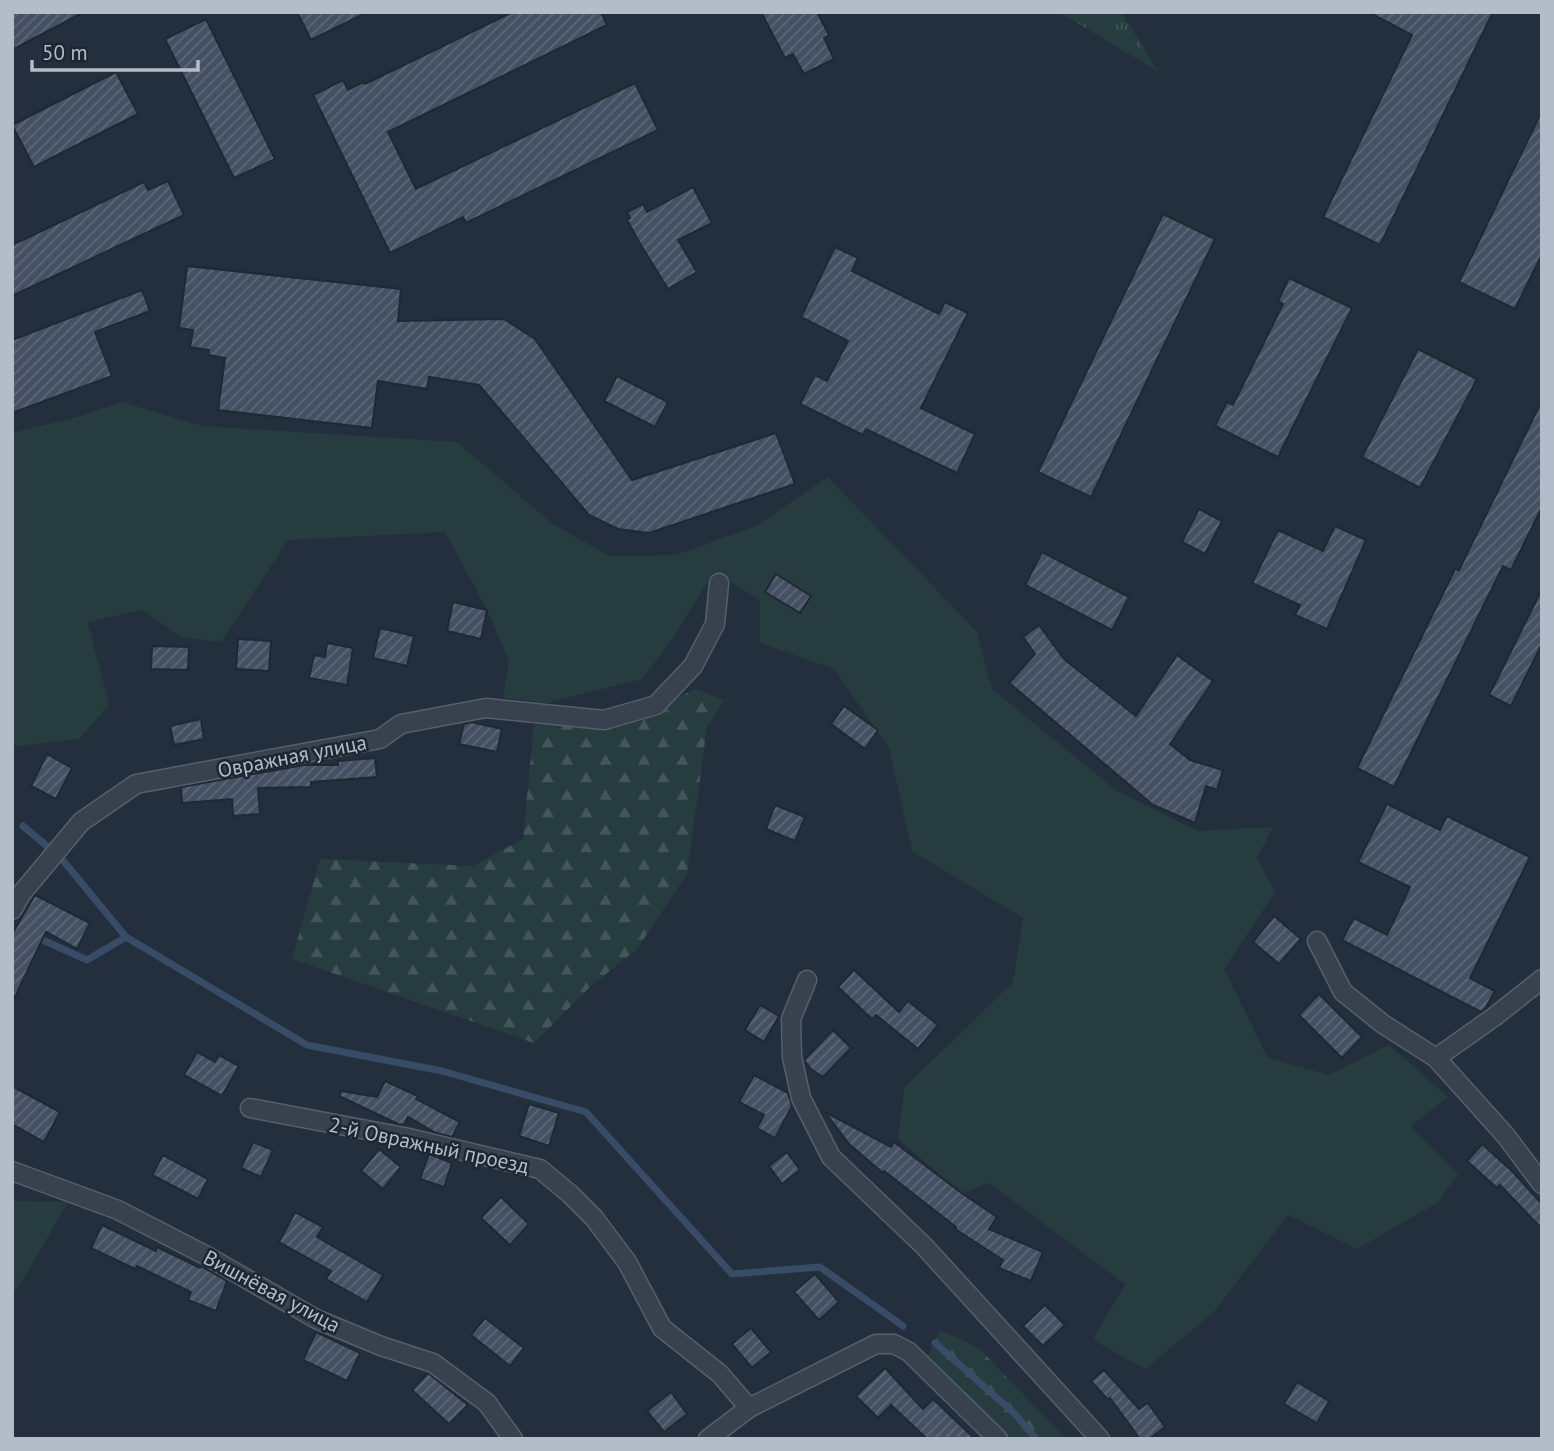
<svg xmlns="http://www.w3.org/2000/svg" width="1554" height="1451" font-family="'PT Sans',sans-serif">
<style>
.grass{fill:url(#grass-tufts)}
.forest{fill:url(#forest-firs)}
.park{fill:#263c3f}
.lines{fill:none;stroke-linecap:round;stroke-linejoin:round}
.stream{stroke:#394c67;stroke-width:7}
.building{fill:url(#building-hatch);stroke:#1f2835;stroke-width:2}
.minor-casing{stroke:#565f6c;stroke-width:21}
.minor{stroke:#38414e;stroke-width:18}
.labels{text-anchor:middle;dominant-baseline:central;stroke-width:5;stroke-linejoin:round;paint-order:stroke}
.street-label{font-size:21px;fill:#b4bcc9;stroke:#1d2633}
</style>
<defs>
<pattern id="grass-tufts" width="24" height="20" patternUnits="userSpaceOnUse" patternTransform="scale(1.75)"><rect width="24" height="20" fill="#263c3f"/><path d="M3 7l-1-3M5 7V3M7 7l1-3M15 17l-1-3M17 17v-4M19 17l1-3" fill="none" stroke="#435659"/></pattern>
<pattern id="forest-firs" width="22" height="20" patternUnits="userSpaceOnUse" patternTransform="scale(1.75)"><rect width="22" height="20" fill="#263c3f"/><path d="M5 1l3.5 6h-7zM16 11l3.5 6h-7z" fill="#435659"/></pattern>
<pattern id="building-hatch" width="6" height="6" patternUnits="userSpaceOnUse" patternTransform="scale(1.75)"><rect width="6" height="6" fill="#455162"/><path d="M-1 1l2-2M0 6l6-6M5 7l2-2" fill="none" stroke="#5d6877"/></pattern>
</defs>
<rect width="100%" height="100%" fill="#242f3e"/>
<polygon class="grass" points="1059,12 1121,12 1159,72"/>
<g class="forest">
<polygon points="696,689 724,700 707,727 687,874 637,949 591,986 534,1043 292,959 320,859 473,866 523,839 534,724 630,720"/>
<polygon points="940,1330 979,1348 1066,1439 1008,1439 957,1391 928,1356"/>
</g>
<g class="park">
<polygon points="122,402 202,426 457,442 554,525 610,556 676,555 758,525 828,477 977,632 992,689 1117,791 1197,831 1274,827 1257,857 1275,892 1224,969 1268,1058 1329,1075 1389,1045 1448,1097 1411,1126 1458,1174 1437,1203 1357,1249 1288,1215 1213,1313 1145,1369 1093,1340 1125,1284 989,1183 958,1195 959,1191 898,1139 904,1088 1013,982 1023,918 912,851 889,748 834,669 760,643 760,600 714,572 669,644 642,679 546,703 503,698 509,661 487,610 445,532 288,540 221,642 181,637 142,610 88,622 109,705 79,739 17,746 12,743 12,433 77,417"/>
<polygon points="12,1201 68,1202 20,1285 12,1293"/>
</g>
<g class="lines">
<g class="stream">
<polyline points="23,826 61,858 126,937"/>
<polyline points="36,937 87,960 126,937 307,1045 442,1071 586,1112 732,1274 820,1267 903,1326"/>
<polyline points="935,1343 1016,1415 1036,1439"/>
</g>
</g>
<g class="building">
<polygon points="12,12 84,12 12,50"/>
<polygon points="297,12 368,12 311,40"/>
<polygon points="513,12 601,12 607,25 388,132 416,189 635,83 658,130 466,223 463,217 390,253 313,95 343,80 348,90 363,82 365,84"/>
<polygon points="761,12 817,12 829,35 824,38 834,59 804,74 793,54 785,58"/>
<polygon points="1368,12 1493,12 1380,245 1323,217 1412,35"/>
<polygon points="206,19 275,159 234,178 165,39"/>
<polygon points="116,72 138,114 34,167 12,125"/>
<polygon points="1542,111 1542,254 1515,309 1459,282"/>
<polygon points="168,181 184,215 12,296 12,245 144,182 148,190"/>
<polygon points="693,187 712,223 678,240 697,272 668,289 642,247 627,220 630,218 627,212 643,204 647,212"/>
<polygon points="1163,214 1215,239 1091,497 1038,472"/>
<polygon points="835,247 858,258 852,271 939,314 945,302 968,313 921,408 975,434 957,473 866,429 863,435 800,404 815,375 827,381 848,341 801,317"/>
<polygon points="187,266 401,289 398,321 504,319 535,339 632,480 776,433 795,484 649,533 618,529 589,515 479,385 429,377 427,389 378,381 372,428 218,410 225,358 208,355 209,350 190,347 193,330 179,328"/>
<polygon points="1289,278 1352,308 1278,457 1215,426 1227,402 1233,405 1283,304 1278,301"/>
<polygon points="142,290 150,311 95,332 112,376 12,413 12,340"/>
<polygon points="1418,349 1477,379 1420,488 1362,457"/>
<polygon points="617,376 668,402 655,427 604,401"/>
<polygon points="1542,400 1542,507 1511,570 1503,566 1394,787 1357,768 1455,569 1459,570"/>
<polygon points="1199,509 1222,521 1205,554 1182,542"/>
<polygon points="1335,526 1366,540 1327,629 1295,615 1300,605 1252,583 1278,530 1323,551"/>
<polygon points="1042,552 1129,597 1112,630 1025,585"/>
<polygon points="776,574 811,596 800,613 765,592"/>
<polygon points="1542,589 1542,644 1511,706 1489,695"/>
<polygon points="453,602 487,610 481,639 447,631"/>
<polygon points="1039,625 1064,659 1136,716 1177,655 1213,681 1170,744 1190,760 1223,770 1217,790 1206,786 1195,823 1153,805 1009,683 1035,654 1023,637"/>
<polygon points="380,628 414,636 407,666 373,658"/>
<polygon points="238,639 271,641 269,671 236,669"/>
<polygon points="327,643 353,648 347,685 309,678 314,655 325,657"/>
<polygon points="152,646 189,647 188,670 151,669"/>
<polygon points="844,706 878,730 865,749 831,724"/>
<polygon points="201,719 204,739 174,745 170,726"/>
<polygon points="471,722 502,729 497,752 459,744 464,724"/>
<polygon points="47,754 72,768 56,799 31,786"/>
<polygon points="375,758 377,777 311,782 311,787 258,788 260,814 233,816 232,799 182,803 181,787 304,765 338,765 338,761"/>
<polygon points="1387,804 1440,830 1447,816 1530,857 1470,978 1495,991 1485,1009 1481,1012 1342,940 1354,918 1387,935 1410,887 1358,862"/>
<polygon points="775,805 805,817 795,841 766,829"/>
<polygon points="35,895 90,923 77,949 46,932 12,1003 12,934"/>
<polygon points="1274,916 1301,939 1279,964 1253,942"/>
<polygon points="854,970 899,1012 908,1001 938,1025 918,1049 876,1015 872,1019 838,987"/>
<polygon points="1319,994 1362,1037 1342,1058 1299,1015"/>
<polygon points="760,1005 779,1016 764,1042 745,1030"/>
<polygon points="833,1030 851,1048 823,1077 812,1070 804,1060"/>
<polygon points="197,1052 215,1062 219,1055 239,1066 222,1096 184,1075"/>
<polygon points="754,1075 788,1093 792,1106 775,1138 757,1128 764,1115 739,1102"/>
<polygon points="385,1081 418,1096 416,1099 460,1122 452,1137 436,1133 408,1117 404,1125 398,1124 339,1096 341,1091 377,1097"/>
<polygon points="12,1086 60,1112 44,1142 12,1124"/>
<polygon points="529,1104 559,1113 549,1146 519,1136"/>
<polygon points="825,1112 891,1147 894,1142 963,1194 997,1217 989,1229 1043,1252 1031,1281 999,1268 1003,1260 955,1229 956,1227 884,1171 883,1173 849,1144"/>
<polygon points="253,1142 273,1150 261,1177 241,1168"/>
<polygon points="1482,1144 1512,1171 1542,1204 1542,1229 1500,1185 1497,1188 1467,1161"/>
<polygon points="379,1149 401,1167 383,1189 361,1171"/>
<polygon points="787,1152 800,1170 782,1184 769,1166"/>
<polygon points="429,1154 452,1163 444,1187 420,1179"/>
<polygon points="163,1155 208,1179 198,1199 152,1175"/>
<polygon points="501,1197 529,1224 510,1245 481,1218"/>
<polygon points="295,1212 323,1227 317,1237 383,1275 367,1302 326,1279 331,1271 279,1242"/>
<polygon points="102,1225 156,1251 157,1247 200,1268 201,1266 227,1281 216,1311 188,1300 191,1292 137,1266 135,1269 91,1248"/>
<polygon points="815,1274 839,1302 819,1320 794,1292"/>
<polygon points="1045,1305 1065,1325 1043,1346 1023,1326"/>
<polygon points="485,1318 524,1348 510,1366 471,1335"/>
<polygon points="751,1328 771,1352 752,1368 732,1344"/>
<polygon points="316,1332 360,1353 347,1381 303,1360"/>
<polygon points="885,1368 923,1409 933,1399 975,1439 927,1439 891,1405 878,1418 856,1396"/>
<polygon points="1104,1370 1139,1409 1148,1403 1165,1427 1149,1439 1140,1439 1110,1398 1108,1400 1091,1381"/>
<polygon points="428,1373 468,1405 449,1424 412,1390"/>
<polygon points="1297,1382 1329,1401 1317,1423 1284,1404"/>
<polygon points="671,1392 687,1414 664,1432 647,1411"/>
</g>
<g class="lines">
<defs>
<g id="minor">
<polyline points="12,910 21,894 81,822 136,784 380,739 401,724 486,708 604,720 656,705 693,666 715,624 719,583"/>
<polyline points="1317,941 1343,992 1383,1024 1436,1058 1506,1136 1542,1184"/>
<polyline points="807,980 791,1019 792,1057 801,1098 831,1157 924,1246 1100,1439"/>
<polyline points="1436,1058 1494,1017 1542,979"/>
<polyline points="250,1108 404,1137 540,1169 570,1194 594,1218 627,1262 662,1328 720,1374 749,1408"/>
<polyline points="12,1171 118,1210 207,1256 316,1319 381,1346 433,1363 487,1403 513,1439"/>
<polyline points="708,1439 749,1408 876,1344 894,1344 909,1352 998,1439"/>
</g>
</defs>
<use href="#minor" class="minor-casing"/>
<use href="#minor" class="minor"/>
</g>
<g class="labels">
<g class="street-label">
<text transform="translate(292 756) rotate(-11)">Овражная улица</text>
<text transform="translate(429 1145) rotate(12)">2-й Овражный проезд</text>
<text transform="translate(272 1291) rotate(28)">Вишнёвая улица</text>
</g>
</g>
<rect width="1554" height="1451" fill="none" stroke="#b4bcc9" stroke-width="28"/>
<path d="M32 60v10h166v-10" fill="none" stroke="#b4bcc9" stroke-width="3.5"/>
<text x="42" y="60" font-size="21" fill="#b4bcc9" stroke="#1d2633" stroke-width="5" paint-order="stroke">50 m</text>
</svg>
